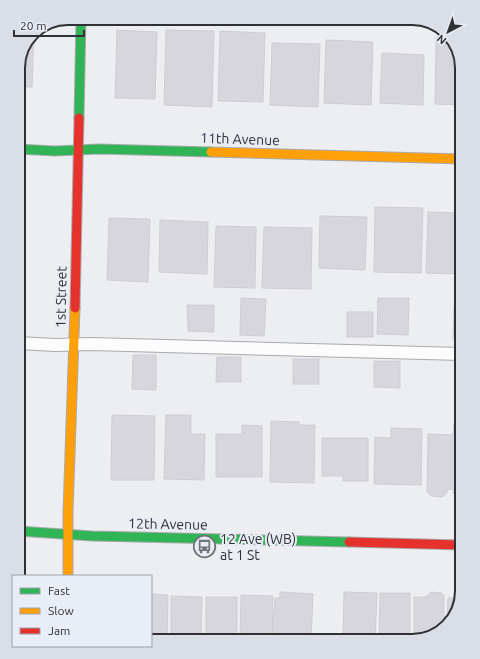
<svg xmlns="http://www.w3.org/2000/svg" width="480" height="659" font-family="Ubuntu,sans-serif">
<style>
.building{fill:#d7d6df;stroke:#ceced2}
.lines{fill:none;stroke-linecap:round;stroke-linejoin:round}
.lane-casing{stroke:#a8aaad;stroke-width:14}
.fast-casing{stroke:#a8aaad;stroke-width:11}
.slow-casing{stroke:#a8aaad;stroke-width:11}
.jam-casing{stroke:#a8aaad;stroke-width:11}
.lane{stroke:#fcfcfd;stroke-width:12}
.fast{stroke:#30b455;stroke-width:9}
.slow{stroke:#ff9f0a;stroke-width:9}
.jam{stroke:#e5322d;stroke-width:9}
.labels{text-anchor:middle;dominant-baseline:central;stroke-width:4;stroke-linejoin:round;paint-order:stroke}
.street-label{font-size:14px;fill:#2f3135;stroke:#e8edf6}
.poi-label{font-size:14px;fill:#2f3135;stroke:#e8edf6;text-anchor:start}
.rim{fill:none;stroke:#2f3135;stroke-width:2}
</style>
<rect width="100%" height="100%" fill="#eceef2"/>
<g class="building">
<polygon points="117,30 157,32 155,99 115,98"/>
<polygon points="166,30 214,31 212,107 164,105"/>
<polygon points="220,31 265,33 263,102 218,101"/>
<polygon points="34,32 32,87 18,87 18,65"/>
<polygon points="436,37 450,38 455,43 462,68 462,105 435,104"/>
<polygon points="326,40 373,42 371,105 324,103"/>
<polygon points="272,43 320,44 318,107 270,105"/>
<polygon points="382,53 424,55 423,105 380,103"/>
<polygon points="375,207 423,208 421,273 374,272"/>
<polygon points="428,212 462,213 462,274 426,273"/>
<polygon points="320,216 367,217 365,270 319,268"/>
<polygon points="18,218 25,218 24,287 18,287"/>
<polygon points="109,218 150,219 148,282 107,280"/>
<polygon points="160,220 208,222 207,274 159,272"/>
<polygon points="216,226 256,227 255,288 214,287"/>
<polygon points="264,227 312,228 311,289 262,288"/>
<polygon points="241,298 266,299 264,336 240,335"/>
<polygon points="378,298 409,298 408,335 377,334"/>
<polygon points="187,305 214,305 214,332 188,331"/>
<polygon points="454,307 462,307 462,339 453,339"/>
<rect x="347" y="312" width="26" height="25"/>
<polygon points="133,355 156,355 156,390 132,389"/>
<polygon points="217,357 241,357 241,382 216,382"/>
<rect x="293" y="359" width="26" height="25"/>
<polygon points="374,361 400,361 400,388 374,387"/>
<polygon points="18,402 21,403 21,425 18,425"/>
<polygon points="112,415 155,416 154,480 111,480"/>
<polygon points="166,415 191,415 191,434 205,434 204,480 164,479"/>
<polygon points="271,421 299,422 299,425 315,425 314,483 270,482"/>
<polygon points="454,423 462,423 462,497 459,497 453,493 454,489 447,490 447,493 442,497 431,496 427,492 428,434 453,435"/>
<polygon points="242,425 262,426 262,477 216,477 216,434 242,434"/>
<polygon points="391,428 422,429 421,485 374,484 375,437 391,438"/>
<polygon points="322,438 368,438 368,481 343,481 343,476 322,476"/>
<polygon points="18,453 21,454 21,476 18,476"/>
<polygon points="280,592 313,594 311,641 272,641 275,598 280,598"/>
<polygon points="344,592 377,593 375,641 343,641"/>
<polygon points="431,592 441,593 444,596 444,627 437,634 414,641 414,597 426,597"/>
<polygon points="380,593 410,593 410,641 379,641"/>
<polygon points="151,594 168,595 167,641 151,641"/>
<polygon points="241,595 273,596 272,641 240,641"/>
<polygon points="171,596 202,597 201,641 171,641"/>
<rect x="206" y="597" width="31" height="44"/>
<polygon points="448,598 460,598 455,616 447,624"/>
</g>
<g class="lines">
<defs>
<polyline id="lane" points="18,343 55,345 91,344 462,354"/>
<g id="fast">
<polyline points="79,118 81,18"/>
<polyline points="18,149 55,151 99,149 211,152"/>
<polyline points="18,531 92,536 349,542"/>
</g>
<g id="slow">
<polyline points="211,152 462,159"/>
<polyline points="68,576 68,512 75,308"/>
</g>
<g id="jam">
<polyline points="75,308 79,118"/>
<polyline points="349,542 462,545"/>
</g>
</defs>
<use href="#lane" class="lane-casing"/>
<use href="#fast" class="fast-casing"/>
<use href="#slow" class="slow-casing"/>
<use href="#jam" class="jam-casing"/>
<use href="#lane" class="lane"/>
<use href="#fast" class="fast"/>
<use href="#slow" class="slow"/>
<use href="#jam" class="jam"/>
</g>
<defs>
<symbol id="bus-ring" viewBox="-11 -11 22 22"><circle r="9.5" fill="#e8edf6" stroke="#717377" stroke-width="1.5"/><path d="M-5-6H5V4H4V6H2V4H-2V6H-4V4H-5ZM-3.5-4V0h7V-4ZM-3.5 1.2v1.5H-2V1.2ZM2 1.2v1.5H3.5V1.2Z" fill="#717377"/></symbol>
</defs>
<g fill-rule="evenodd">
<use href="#bus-ring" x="192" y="534" width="25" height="25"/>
</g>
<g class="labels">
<g class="street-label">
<text transform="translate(240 139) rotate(2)">11th Avenue</text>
<text transform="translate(61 297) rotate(-89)">1st Street</text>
<text transform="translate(168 524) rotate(1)">12th Avenue</text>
</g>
<g class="poi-label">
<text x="220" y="539">12 Ave (WB)<tspan x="220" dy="16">at 1 St</tspan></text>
</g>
</g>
<path d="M0 0H480V659H0ZM68 25H412A43 43 0 0 1 455 68V591A43 43 0 0 1 412 634H68A43 43 0 0 1 25 591V68A43 43 0 0 1 68 25Z" fill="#d9dee7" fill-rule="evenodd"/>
<path class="rim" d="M68 25H412A43 43 0 0 1 455 68V591A43 43 0 0 1 412 634H68A43 43 0 0 1 25 591V68A43 43 0 0 1 68 25Z"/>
<rect x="12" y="575" width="140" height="72" fill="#e8edf6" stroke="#9ea2a9"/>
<rect x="20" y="588" width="20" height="6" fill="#30b455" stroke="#9ea2a9"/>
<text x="48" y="595" font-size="12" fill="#2f3135">Fast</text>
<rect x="20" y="608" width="20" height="6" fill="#ff9f0a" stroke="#9ea2a9"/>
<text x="48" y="615" font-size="12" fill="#2f3135">Slow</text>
<rect x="20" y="628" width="20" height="6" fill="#e5322d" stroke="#9ea2a9"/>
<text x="48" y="635" font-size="12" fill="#2f3135">Jam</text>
<g transform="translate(448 32) rotate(221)" stroke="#e8edf6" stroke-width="3" paint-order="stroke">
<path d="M0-3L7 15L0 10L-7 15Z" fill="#2f3135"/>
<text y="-6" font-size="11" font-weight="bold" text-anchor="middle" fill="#2f3135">N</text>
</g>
<path d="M14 30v6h70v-6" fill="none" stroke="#2f3135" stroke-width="2"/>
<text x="20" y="30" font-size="12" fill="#2f3135" stroke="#e8edf6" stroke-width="3" paint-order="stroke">20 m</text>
</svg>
